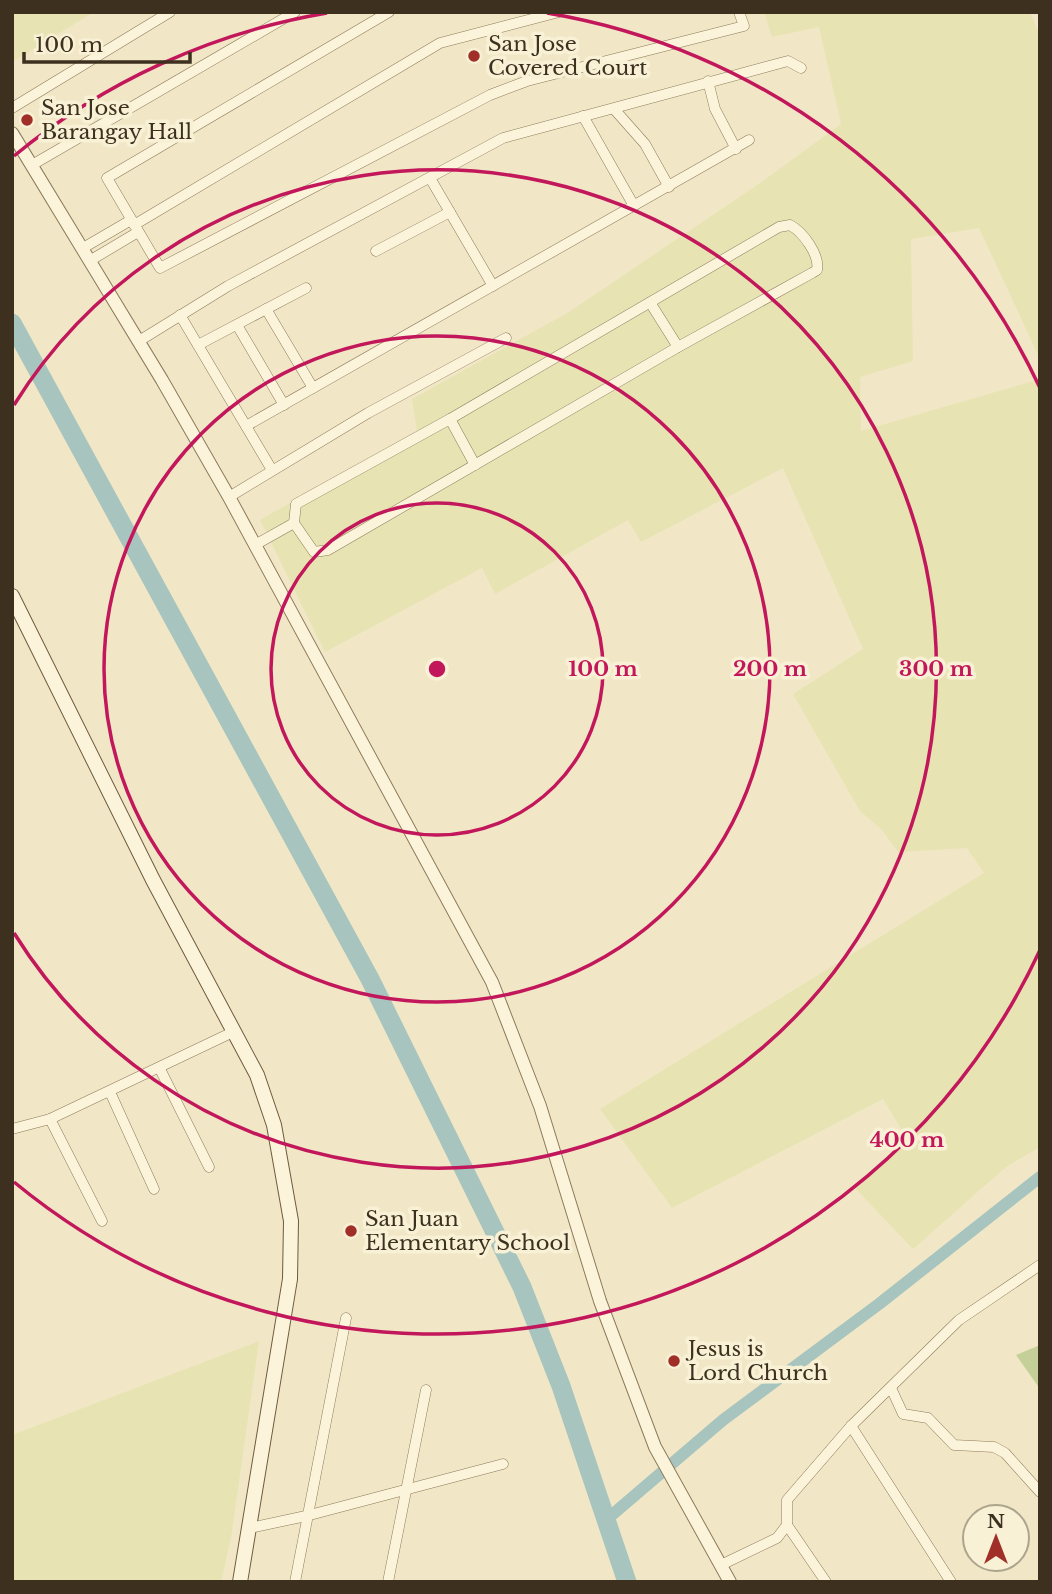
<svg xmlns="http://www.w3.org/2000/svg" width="1052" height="1594" font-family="'Libre Baskerville',serif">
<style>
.farmland{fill:#e7e3b3}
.green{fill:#c5d099}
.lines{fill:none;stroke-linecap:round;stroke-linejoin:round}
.canal{stroke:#a7c4be;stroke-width:12}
.river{stroke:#a7c4be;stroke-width:19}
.minor-casing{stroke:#8d7a5a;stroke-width:11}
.tertiary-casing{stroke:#8d7a5a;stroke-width:14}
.secondary-casing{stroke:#6f5a3d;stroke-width:16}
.minor{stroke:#fbf3da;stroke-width:10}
.tertiary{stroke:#fbf3da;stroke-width:12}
.secondary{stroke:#fbf3da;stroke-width:14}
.ring{fill:none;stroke:#c2185b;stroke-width:3.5}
.poi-dot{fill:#a03027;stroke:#f8f1d6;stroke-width:2.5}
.labels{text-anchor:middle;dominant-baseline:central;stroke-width:7;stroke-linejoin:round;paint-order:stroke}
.poi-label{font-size:21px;fill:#3d301f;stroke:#f8f1d6;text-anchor:start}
.centre{fill:#c2185b;stroke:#f8f1d6;stroke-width:3.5}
.ring-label{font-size:21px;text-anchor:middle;font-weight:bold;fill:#c2185b;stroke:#f8f1d6;stroke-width:7;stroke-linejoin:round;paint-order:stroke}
</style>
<rect width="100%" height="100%" fill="#f1e7c6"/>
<g class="farmland">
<polygon points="12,12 94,12 12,62"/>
<polygon points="764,12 1030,12 1040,36 1040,359 979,228 911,239 913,361 860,377 861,431 1040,379 1040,1147 1006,1167 913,1249 853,1186 908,1140 883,1099 672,1208 600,1109 984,873 967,848 898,852 882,830 860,811 793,694 863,649 783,468 641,542 628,520 495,594 482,568 325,652 260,520 417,431 412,399 569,312 763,181 841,124 819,27 772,37"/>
<polygon points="259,1341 231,1538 221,1582 12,1582 12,1435"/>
</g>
<polygon class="green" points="1040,1345 1040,1389 1016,1355"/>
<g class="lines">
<polyline class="canal" points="606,1520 723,1420 879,1304 1040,1177"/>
<polyline class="river" points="12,323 370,979 522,1287 561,1386 627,1582"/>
<defs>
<g id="minor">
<polyline points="389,12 107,178 160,268 490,95 527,81 744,26 739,12"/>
<polyline points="708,81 715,109 736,149"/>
<polyline points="12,108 170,12"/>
<polyline points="614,109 645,144 669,187"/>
<polyline points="583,116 634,206"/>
<polyline points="32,165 295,12"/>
<polyline points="430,178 493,286"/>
<polyline points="134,225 440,43 559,12"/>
<path d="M790 225C803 232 820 255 817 270L812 273 678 347 328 550 314 552 294 523 296 504 450 419 779 227Z"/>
<polyline points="83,248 131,220"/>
<polyline points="376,251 450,212"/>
<polyline points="91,260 138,232"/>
<polyline points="651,304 678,347"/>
<polyline points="266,309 313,388"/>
<polyline points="180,315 272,470"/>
<polyline points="237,325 284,405"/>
<polyline points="139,341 228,286 503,138 788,61 801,68"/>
<polyline points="198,345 306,288"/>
<polyline points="450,419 475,465"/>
<polyline points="246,426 749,140"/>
<polyline points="229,497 368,413 506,338"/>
<polyline points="255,545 294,523"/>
<polyline points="160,1069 209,1167"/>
<polyline points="110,1092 154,1189"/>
<polyline points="50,1119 102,1221"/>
<polyline points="12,1129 50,1119 233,1032"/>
<polyline points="891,1388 903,1414 928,1418 954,1445 994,1447 1005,1453 1040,1492"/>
<polyline points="851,1426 951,1582"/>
<polyline points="787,1525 826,1582"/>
<polyline points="250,1528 306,1516 503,1464"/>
<polyline points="721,1565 777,1538 787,1525 787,1500 851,1426 959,1320 1040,1265"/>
<polyline points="295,1582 346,1318"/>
<polyline points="388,1582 426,1390"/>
</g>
<polyline id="tertiary" points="12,133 162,380 229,497 492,982 540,1106 600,1301 655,1447 730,1582"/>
<polyline id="secondary" points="12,596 153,880 257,1075 274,1125 291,1221 290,1279 240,1582"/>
</defs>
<use href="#minor" class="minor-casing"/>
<use href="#tertiary" class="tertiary-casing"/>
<use href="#secondary" class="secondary-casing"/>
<use href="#minor" class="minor"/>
<use href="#tertiary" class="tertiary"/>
<use href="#secondary" class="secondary"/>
</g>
<g class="ring">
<circle cx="437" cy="669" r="166"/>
<circle cx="437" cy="669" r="333"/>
<path d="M14 405A499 499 0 1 1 14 933"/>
<path d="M1040 950A665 665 0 0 1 14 1182M14 156A665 665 0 0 1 327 13M547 13A665 665 0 0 1 1040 388"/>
</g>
<g class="poi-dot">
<circle cx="474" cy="56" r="7"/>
<circle cx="27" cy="120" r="7"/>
<circle cx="351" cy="1231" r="7"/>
<circle cx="674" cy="1361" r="7"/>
</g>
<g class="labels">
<g class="poi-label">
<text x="488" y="44">San Jose<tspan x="488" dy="24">Covered Court</tspan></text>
<text x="41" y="108">San Jose<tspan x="41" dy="24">Barangay Hall</tspan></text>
<text x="365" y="1219">San Juan<tspan x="365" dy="24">Elementary School</tspan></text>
<text x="688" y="1349">Jesus is<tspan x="688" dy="24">Lord Church</tspan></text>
</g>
</g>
<circle cx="437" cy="669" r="10" class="centre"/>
<g class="ring-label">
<text x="603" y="676">100 m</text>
<text x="770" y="676">200 m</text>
<text x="936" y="676">300 m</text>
<text x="907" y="1147">400 m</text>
</g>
<rect width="1052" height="1594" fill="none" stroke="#3d301f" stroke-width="28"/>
<g transform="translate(996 1538)"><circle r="33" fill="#f8f1d6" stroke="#ada48d" stroke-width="2"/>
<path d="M0-5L12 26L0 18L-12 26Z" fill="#a03027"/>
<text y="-10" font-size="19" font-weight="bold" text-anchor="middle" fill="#3d301f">N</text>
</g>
<path d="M24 52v10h166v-10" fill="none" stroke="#3d301f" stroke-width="3.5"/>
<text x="35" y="52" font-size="21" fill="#3d301f" stroke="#f8f1d6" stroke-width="5" paint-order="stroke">100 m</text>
</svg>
